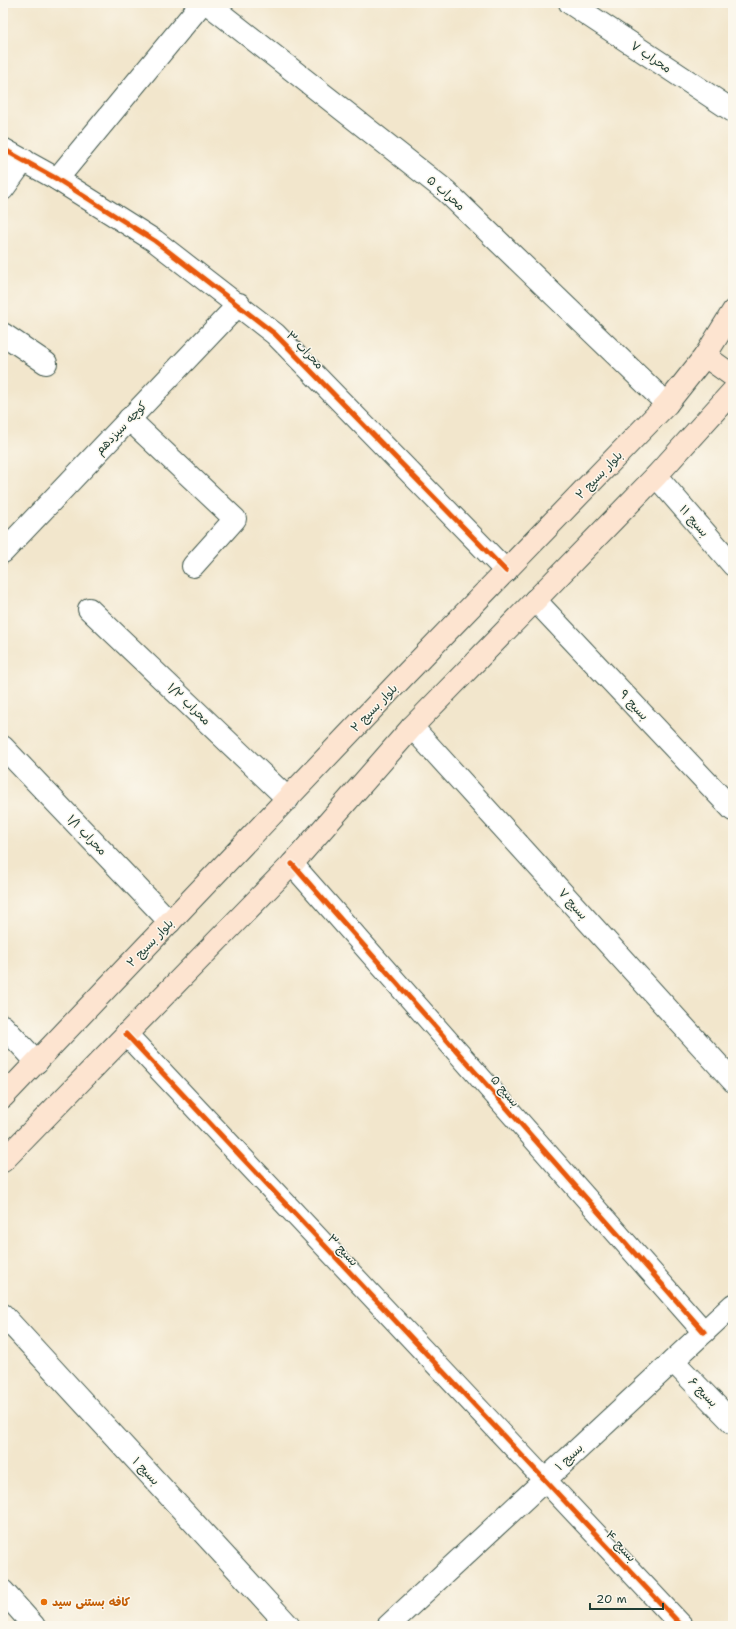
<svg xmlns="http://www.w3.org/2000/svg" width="736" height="1629" font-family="'Shantell Sans','Playpen Sans Arabic',sans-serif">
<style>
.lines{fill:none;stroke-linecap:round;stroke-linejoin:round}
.minor-casing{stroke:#3f564b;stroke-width:24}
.tertiary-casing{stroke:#3f564b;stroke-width:24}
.secondary-casing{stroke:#3f564b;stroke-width:24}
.minor{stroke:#fff;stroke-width:22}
.tertiary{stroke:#fff;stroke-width:22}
.secondary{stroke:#fde4d0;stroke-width:22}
.cycleway-casing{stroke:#fbf7ec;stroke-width:8}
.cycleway{stroke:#e8590c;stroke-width:5}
.food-dot{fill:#e8710a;stroke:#fbf7ec;stroke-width:1.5}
.labels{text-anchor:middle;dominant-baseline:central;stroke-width:3;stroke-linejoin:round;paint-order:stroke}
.street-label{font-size:12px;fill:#1f3d34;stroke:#fbf7ec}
.food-label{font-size:12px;font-weight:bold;fill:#c56008;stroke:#fbf7ec;text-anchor:start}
</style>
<rect width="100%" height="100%" fill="#fbf7ec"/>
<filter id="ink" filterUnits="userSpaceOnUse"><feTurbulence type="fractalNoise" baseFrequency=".025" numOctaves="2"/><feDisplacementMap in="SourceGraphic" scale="8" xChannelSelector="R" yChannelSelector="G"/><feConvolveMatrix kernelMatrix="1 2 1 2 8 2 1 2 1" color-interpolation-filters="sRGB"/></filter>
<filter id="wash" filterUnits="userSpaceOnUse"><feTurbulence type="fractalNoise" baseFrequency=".012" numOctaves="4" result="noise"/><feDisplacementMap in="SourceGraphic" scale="16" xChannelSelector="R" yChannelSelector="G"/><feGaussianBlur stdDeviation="0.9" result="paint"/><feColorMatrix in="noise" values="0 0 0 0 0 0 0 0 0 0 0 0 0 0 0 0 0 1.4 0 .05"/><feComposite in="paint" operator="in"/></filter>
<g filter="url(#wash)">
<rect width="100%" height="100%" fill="#f2e6cc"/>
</g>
<g filter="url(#ink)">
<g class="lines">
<defs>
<g id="minor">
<polyline points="207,3 446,191 667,404"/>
<polyline points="570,3 733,111"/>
<polyline points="3,149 57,179 155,241 275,334 506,571"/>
<polyline points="57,179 202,3"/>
<polyline points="3,189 24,160"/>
<polyline points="3,334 46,363"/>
<polyline points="129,419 235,519 193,566"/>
<polyline points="656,476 733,565"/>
<polyline points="3,552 239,304"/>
<polyline points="535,600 733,810"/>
<polyline points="89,609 288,799"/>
<polyline points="412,727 733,1081"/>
<polyline points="3,747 170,922"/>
<polyline points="292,864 704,1332"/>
<polyline points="3,1026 37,1062"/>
<polyline points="126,1034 682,1626"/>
<polyline points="3,1315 289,1626"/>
<polyline points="673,1361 733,1423"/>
<polyline points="3,1591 34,1626"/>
</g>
<polyline id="tertiary" points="388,1626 733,1305"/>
<g id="secondary">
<polyline points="705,356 733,376"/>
<polyline points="3,1097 403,677 667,404 705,356 733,311"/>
<polyline points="3,1161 292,864 412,727 656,476 733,391"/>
</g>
</defs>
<use href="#minor" class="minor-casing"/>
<use href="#tertiary" class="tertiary-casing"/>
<use href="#secondary" class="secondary-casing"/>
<use href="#minor" class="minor"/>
<use href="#tertiary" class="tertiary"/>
<use href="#secondary" class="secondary"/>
<defs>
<g id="cycleway">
<polyline points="3,149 57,179 155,241 275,334 506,571"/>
<polyline points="292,864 704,1332"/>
<polyline points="126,1034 682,1626"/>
</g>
</defs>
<use href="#cycleway" class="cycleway-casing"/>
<use href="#cycleway" class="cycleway"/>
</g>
</g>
<circle class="food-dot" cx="44" cy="1602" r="4"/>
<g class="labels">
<g class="street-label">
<text transform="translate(651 57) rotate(34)">محراب ۷</text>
<text transform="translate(446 193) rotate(41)">محراب ۵</text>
<text transform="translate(305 350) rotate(46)">محراب ۳</text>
<text transform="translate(121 428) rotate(-46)">کوچه سیزدهم</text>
<text transform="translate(599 475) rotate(-46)">بلوار بسیج ۲</text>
<text transform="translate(694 521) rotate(49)">۱۱ بسیج</text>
<text transform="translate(189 704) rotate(44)">محراب ۱/۲</text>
<text transform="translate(634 705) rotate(47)">۹ بسیج</text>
<text transform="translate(374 708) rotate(-46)">بلوار بسیج ۲</text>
<text transform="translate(87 835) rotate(46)">محراب ۱/۱</text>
<text transform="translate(573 904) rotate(48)">۷ بسیج</text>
<text transform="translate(150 943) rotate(-46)">بلوار بسیج ۲</text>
<text transform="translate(505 1091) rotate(49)">۵ بسیج</text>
<text transform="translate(343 1250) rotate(47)">۳ بسیج</text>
<text transform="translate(703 1392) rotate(46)">۶ بسیج</text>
<text transform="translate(569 1457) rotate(-43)">بسیج ۱</text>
<text transform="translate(146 1471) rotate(47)">۱ بسیج</text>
<text transform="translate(621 1546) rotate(47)">۴ بسیج</text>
</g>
<g class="food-label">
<text x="52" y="1602">کافه بستنی سید</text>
</g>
</g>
<rect width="736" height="1629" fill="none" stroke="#fbf7ec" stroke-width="16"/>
<path d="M590 1603v6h73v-6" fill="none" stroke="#1f3d34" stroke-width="2"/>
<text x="596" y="1603" font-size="12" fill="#1f3d34" stroke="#fbf7ec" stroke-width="3" paint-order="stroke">20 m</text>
</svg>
